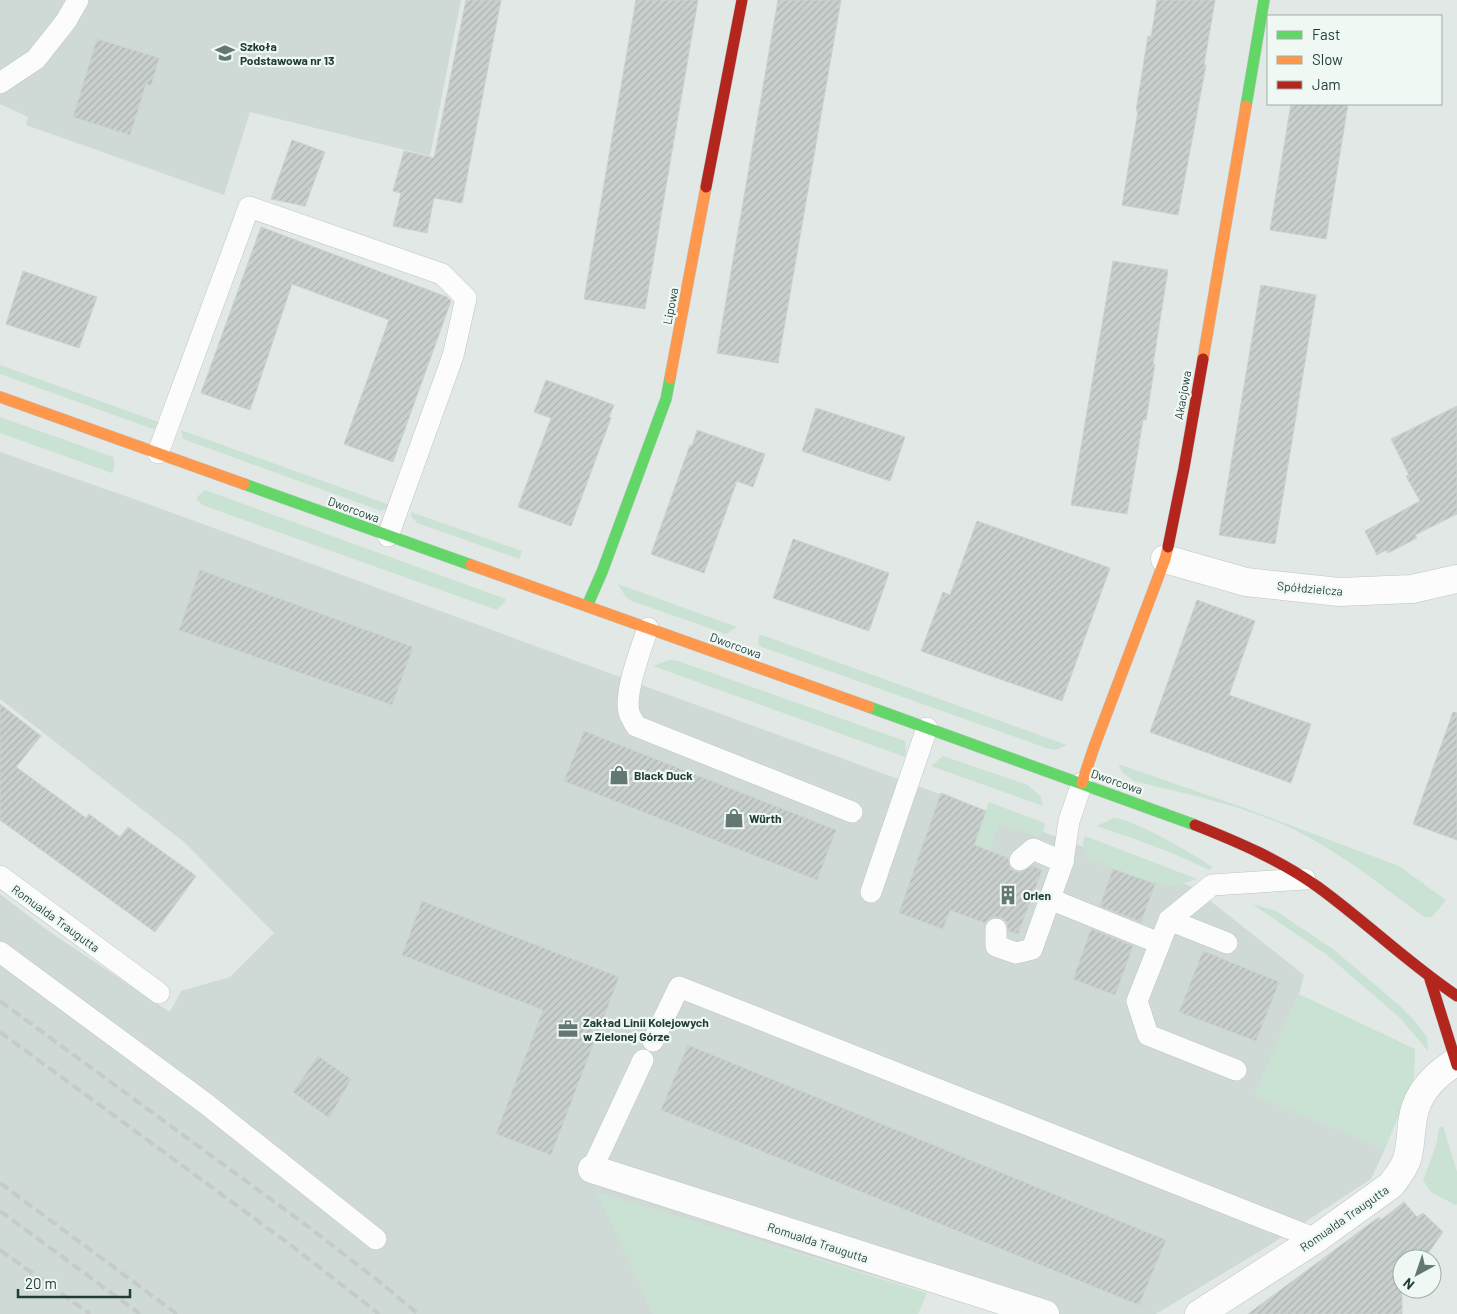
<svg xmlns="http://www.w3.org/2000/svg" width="1457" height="1314" font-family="Barlow,sans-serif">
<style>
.built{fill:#cfdad6}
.green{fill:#cae2d3}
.building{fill:url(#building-hatch);stroke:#cbd1cf}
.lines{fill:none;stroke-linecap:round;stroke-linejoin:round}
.lane-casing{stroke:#bfc5c3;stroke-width:22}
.street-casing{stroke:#bfc5c3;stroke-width:29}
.fast-casing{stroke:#bdc6c3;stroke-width:12}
.slow-casing{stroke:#bdc6c3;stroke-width:12}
.jam-casing{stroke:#bdc6c3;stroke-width:12}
.lane{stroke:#fbfcfb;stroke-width:21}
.street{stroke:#fbfcfb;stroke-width:28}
.fast{stroke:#63d668;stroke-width:11}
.slow{stroke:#ff974d;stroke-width:11}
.jam{stroke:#b3261e;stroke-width:11}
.rail{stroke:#c6cac9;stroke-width:4;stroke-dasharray:10 5;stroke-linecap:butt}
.labels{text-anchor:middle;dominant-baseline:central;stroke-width:4.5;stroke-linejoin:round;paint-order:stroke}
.poi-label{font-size:12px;font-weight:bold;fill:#1f3c37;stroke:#f0f8f4;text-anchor:start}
.street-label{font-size:12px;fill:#1f3c37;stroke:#f0f8f4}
</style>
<defs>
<pattern id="building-hatch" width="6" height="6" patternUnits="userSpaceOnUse" patternTransform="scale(1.25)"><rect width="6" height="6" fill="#c9cfcd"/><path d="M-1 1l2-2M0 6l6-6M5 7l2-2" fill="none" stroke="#acb3b1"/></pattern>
</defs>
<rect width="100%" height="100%" fill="#e2e8e6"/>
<g class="built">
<polygon points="0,0 461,0 430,156 250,112 224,195 26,125 28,117 0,104"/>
<polygon points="0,452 151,505 1193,887 1304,975 1299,994 1255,1095 1385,1149 1371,1179 1270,1245 1156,1314 1001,1314 598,1193 654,1314 0,1314 0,894 50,932 170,1012 181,991 230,977 274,933 184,842 0,699"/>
</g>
<g class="green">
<polygon points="0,365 161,423 160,426 153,429 0,374"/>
<polygon points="0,417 113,457 115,464 112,473 0,433"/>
<polygon points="181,430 390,505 388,508 381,511 183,439"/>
<polygon points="205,490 506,599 504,603 497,610 202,505 197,499 197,497"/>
<polygon points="411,512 522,551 519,559 417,523 411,516"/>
<polygon points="618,584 737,627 726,634 629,600 625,596"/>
<polygon points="759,634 1067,745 1055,750 1049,749 762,647 758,644"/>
<polygon points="669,660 678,661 905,741 906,752 905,757 653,666"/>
<polygon points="943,756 1028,785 1041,797 1043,806 931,766"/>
<path d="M1118 764 1242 807 1399 866 1446 900 1432 917H1424C1378 883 1330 844 1277 822 1232 803 1182 793 1134 781L1123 773Z"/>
<polygon points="989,802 1045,823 1044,830 1039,837 999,824 972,898 956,893"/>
<path d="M1113 818C1133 818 1194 855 1213 867L1209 870C1173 852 1135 839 1097 826Z"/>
<polygon points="1085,836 1197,879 1174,887 1153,881 1155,884 1087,858 1084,852 1083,843"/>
<polygon points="1252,904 1276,911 1333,949 1399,1005 1414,1020 1427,1037 1428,1051 1400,1018 1327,955"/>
<polygon points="1299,994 1415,1049 1414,1077 1385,1149 1254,1095"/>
<polygon points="1443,1126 1457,1172 1457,1204 1455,1205 1431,1192 1423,1180 1436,1146 1439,1128"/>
<polygon points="597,1192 927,1293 918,1314 654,1314"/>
</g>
<g class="building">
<polygon points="466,0 501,0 462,203 434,198 427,233 393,226 401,193 393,191 404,151 434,158"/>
<polygon points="636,0 698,0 645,309 584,299"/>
<polygon points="778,0 841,0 778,363 717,353"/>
<polygon points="1157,0 1215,0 1204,65 1206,65 1178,215 1122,205 1138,111 1136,111 1148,36 1151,37"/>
<polygon points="97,39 159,58 151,86 146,84 130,135 73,117"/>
<polygon points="1291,104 1348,104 1326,239 1270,230"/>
<polygon points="292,140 325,152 305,206 271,199"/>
<polygon points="261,227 447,297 451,301 393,462 344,444 389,320 292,284 250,410 201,393"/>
<polygon points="1113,261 1168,270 1153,364 1155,364 1146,420 1143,420 1127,514 1071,505"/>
<polygon points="23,271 97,297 79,348 6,324"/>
<polygon points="1261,285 1316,295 1275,544 1219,535"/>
<polygon points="546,380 614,405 609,417 611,418 571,526 518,507 551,418 534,412"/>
<polygon points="1457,406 1457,514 1415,535 1417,538 1388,553 1386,550 1377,555 1365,531 1420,501 1406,476 1409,475 1391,439"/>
<polygon points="816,408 905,437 890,481 802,451"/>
<polygon points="697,430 765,454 753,487 737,481 704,573 651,554 690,445 692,446"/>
<polygon points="977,521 1110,568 1062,701 921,651 943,592 950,595"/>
<polygon points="793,539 889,573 869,631 773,598"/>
<polygon points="200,570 413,647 392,705 179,630"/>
<polygon points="1197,600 1255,621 1229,695 1311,724 1291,783 1150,732"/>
<polygon points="0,704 41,736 16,767 86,818 89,814 120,837 128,827 196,876 155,932 0,820"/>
<polygon points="1453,712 1457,713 1457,840 1413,824"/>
<polygon points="584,731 836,830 817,880 564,781"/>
<polygon points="941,793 986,811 974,845 1008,858 1010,868 1015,872 1023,872 1032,866 1042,870 1018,934 1008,931 1007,922 1002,918 996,917 990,918 985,923 950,910 943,929 899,913"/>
<polygon points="1113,869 1155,884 1141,922 1100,906"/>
<polygon points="422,901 619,977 551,1155 496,1134 543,1010 402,955"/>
<polygon points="1091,929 1133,946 1115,995 1073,979"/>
<polygon points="1203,951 1279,982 1256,1041 1179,1012"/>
<polygon points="688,1045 1166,1240 1139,1305 661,1110"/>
<polygon points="318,1056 351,1079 329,1118 293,1092"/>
<polygon points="1404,1202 1417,1217 1423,1213 1443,1232 1424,1259 1402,1259 1402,1314 1248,1314 1379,1217 1381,1220"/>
</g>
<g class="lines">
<defs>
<g id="lane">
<polyline points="0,83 36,59 66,21 78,0"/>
<polyline points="158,453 249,207 442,274 466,298 453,356 388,536"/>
<path d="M648 628C641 648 624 692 629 712 630 717 634 722 636 726L852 812"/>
<polyline points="1020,860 1033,849 1063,862"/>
<polyline points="0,876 159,993"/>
<polyline points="871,892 927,728"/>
<polyline points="1050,899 1159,943"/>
<polyline points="1169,920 1227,943"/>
<polyline points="996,929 996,946 1016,953 1032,949 1063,862 1069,821 1082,783"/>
<polyline points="0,952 205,1103 376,1239"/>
<polyline points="653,1041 679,987 1316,1239"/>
<polyline points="1236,1070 1148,1035 1137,1001 1169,920 1212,885 1305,879"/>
<polyline points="592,1169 643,1060"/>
</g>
<g id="street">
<polyline points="1165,559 1246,582 1339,592 1412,589 1457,579"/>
<polyline points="592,1169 1045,1314"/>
<path d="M1199 1314 1316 1239 1391 1185C1397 1177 1404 1169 1407 1159 1412 1143 1410 1125 1415 1109 1422 1087 1438 1073 1457 1061"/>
</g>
<g id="fast">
<polyline points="1246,106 1264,0"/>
<polyline points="244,484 471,565"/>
<polyline points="587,606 602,572 666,399 670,378"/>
<polyline points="869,707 1195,825"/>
</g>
<g id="slow">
<polyline points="1203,359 1246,106"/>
<polyline points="670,378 706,187"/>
<polyline points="0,397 244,484"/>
<polyline points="471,565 869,707"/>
<polyline points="1082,783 1094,747 1165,559 1168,547"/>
</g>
<g id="jam">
<polyline points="706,187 742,0"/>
<polyline points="1168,547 1184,468 1203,359"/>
<path d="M1195 825C1238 842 1280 860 1318 887 1366 922 1408 963 1457 996"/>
<polyline points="1430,979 1457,1065"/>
</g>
</defs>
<use href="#lane" class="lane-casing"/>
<use href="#street" class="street-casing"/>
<use href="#fast" class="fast-casing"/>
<use href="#slow" class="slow-casing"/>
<use href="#jam" class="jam-casing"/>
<use href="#lane" class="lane"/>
<use href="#street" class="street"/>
<use href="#fast" class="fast"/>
<use href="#slow" class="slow"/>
<use href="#jam" class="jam"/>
<g class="rail">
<polyline points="0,1001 306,1225 381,1283 418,1314"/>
<polyline points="0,1032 292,1246 379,1314"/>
<polyline points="0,1183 177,1314"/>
<polyline points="0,1211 140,1314"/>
<polyline points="0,1250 90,1314"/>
</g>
</g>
<defs>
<symbol id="school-bare" viewBox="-9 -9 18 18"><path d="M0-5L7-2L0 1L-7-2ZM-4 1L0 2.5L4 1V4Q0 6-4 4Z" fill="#637874" stroke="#f0f8f4" stroke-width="2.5" paint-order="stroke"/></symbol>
<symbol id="shop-bare" viewBox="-9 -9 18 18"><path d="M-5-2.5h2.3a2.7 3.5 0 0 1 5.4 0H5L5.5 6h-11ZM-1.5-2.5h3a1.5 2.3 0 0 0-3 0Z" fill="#637874" stroke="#f0f8f4" stroke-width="2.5" paint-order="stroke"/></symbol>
<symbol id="building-bare" viewBox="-9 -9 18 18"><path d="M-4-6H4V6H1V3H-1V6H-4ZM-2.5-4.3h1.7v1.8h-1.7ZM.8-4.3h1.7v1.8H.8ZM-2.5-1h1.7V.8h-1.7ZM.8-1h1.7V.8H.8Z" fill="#637874" stroke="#f0f8f4" stroke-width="2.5" paint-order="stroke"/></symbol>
<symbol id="office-bare" viewBox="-9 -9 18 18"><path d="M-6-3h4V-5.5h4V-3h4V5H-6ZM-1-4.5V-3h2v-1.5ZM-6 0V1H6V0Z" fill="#637874" stroke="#f0f8f4" stroke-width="2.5" paint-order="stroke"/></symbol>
</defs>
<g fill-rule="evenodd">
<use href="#school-bare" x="211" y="39" width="28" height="28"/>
<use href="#shop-bare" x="605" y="761" width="28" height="28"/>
<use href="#shop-bare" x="720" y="804" width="28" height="28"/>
<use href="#building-bare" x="994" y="881" width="28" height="28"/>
<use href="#office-bare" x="554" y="1015" width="28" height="28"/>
</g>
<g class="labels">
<g class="poi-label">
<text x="240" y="46">Szkoła<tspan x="240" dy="14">Podstawowa nr 13</tspan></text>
<text x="634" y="775">Black Duck</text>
<text x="749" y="818">Würth</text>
<text x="1023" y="895">Orlen</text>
<text x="583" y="1022">Zakład Linii Kolejowych<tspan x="583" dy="14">w Zielonej Górze</tspan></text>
</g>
<g class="street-label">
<text transform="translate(670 306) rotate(-79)">Lipowa</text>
<text transform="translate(1182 395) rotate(-80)">Akacjowa</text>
<text transform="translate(354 509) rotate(20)">Dworcowa</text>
<text transform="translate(1310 588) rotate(5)">Spółdzielcza</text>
<text transform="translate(736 645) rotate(20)">Dworcowa</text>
<text transform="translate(1117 781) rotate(19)">Dworcowa</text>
<text transform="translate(56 918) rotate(36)">Romualda Traugutta</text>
<text transform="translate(1344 1218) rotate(-35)">Romualda Traugutta</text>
<text transform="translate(818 1242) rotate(18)">Romualda Traugutta</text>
</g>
</g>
<rect x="1267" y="15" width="175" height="90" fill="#f0f8f4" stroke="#9cada8"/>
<rect x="1277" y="31" width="25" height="8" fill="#63d668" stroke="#9cada8"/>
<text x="1312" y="40" font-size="15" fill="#1f3c37">Fast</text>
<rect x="1277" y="56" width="25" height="8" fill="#ff974d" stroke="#9cada8"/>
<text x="1312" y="65" font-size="15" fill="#1f3c37">Slow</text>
<rect x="1277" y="81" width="25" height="8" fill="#b3261e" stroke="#9cada8"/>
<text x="1312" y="90" font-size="15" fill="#1f3c37">Jam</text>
<g transform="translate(1417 1274) rotate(220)"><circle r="24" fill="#f0f8f4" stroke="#9cada8"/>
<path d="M0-4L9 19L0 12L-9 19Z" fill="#637874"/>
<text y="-8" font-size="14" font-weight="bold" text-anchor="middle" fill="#1f3c37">N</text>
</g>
<path d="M18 1289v8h112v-8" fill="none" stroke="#1f3c37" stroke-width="2.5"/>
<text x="25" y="1289" font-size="15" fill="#1f3c37" stroke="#f0f8f4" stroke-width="4" paint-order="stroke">20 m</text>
</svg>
